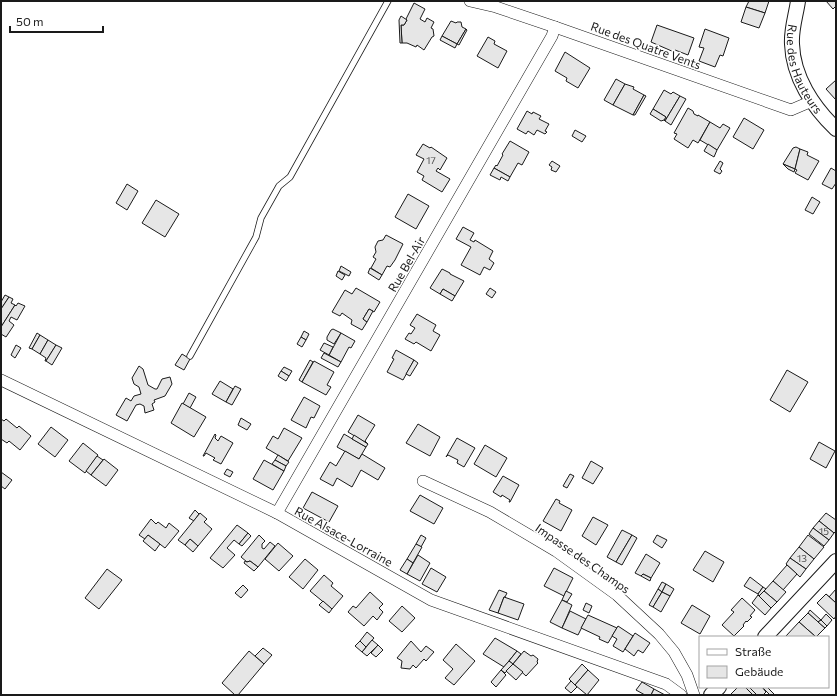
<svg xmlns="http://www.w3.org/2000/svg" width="837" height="696" font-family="Commissioner,sans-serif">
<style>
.building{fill:#e6e6e6;stroke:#1a1a1a}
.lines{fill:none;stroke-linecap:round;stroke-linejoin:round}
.service-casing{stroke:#1a1a1a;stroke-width:7}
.minor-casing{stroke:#1a1a1a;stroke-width:12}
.tertiary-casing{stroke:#1a1a1a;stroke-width:16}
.service{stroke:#fff;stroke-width:5.5}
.minor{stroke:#fff;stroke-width:11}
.tertiary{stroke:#fff;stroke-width:14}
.labels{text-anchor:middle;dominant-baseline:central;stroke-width:3;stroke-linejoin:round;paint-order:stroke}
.number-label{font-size:10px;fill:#4d4d4d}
.street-label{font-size:12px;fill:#1a1a1a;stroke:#fff}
</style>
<rect width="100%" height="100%" fill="#fff"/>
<g class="building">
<polygon points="749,1 769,1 765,13 746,7"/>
<polygon points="826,1 836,1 836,6 833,9"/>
<polygon points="414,3 425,9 420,19 425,22 427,18 434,22 431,28 433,29 434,36 432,37 424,50 417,45 416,47 407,43 402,43 401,25 404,25 407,20 406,19"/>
<polygon points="746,7 765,13 759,28 741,22"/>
<polygon points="401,16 407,20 404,25 401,25 402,43 400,43 399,20"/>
<polygon points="451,21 456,23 457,22 461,22 462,27 466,29 457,44 442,36"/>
<polygon points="657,25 694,38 688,55 675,50 674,52 651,42"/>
<polygon points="466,29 467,30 459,45 457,44"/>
<polygon points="705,29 729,38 723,56 720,55 715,67 699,61 704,48 699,47"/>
<polygon points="442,36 457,44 455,48 440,40"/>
<polygon points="488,37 495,41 494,44 507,51 498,68 477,56"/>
<polygon points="565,52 590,68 578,88 566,81 567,78 555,71"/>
<polygon points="616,79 625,84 613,105 604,100"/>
<polygon points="836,80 836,100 826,89"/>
<polygon points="625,84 634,87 633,89 644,95 633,115 613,105"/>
<polygon points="664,90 671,94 673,92 680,96 665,121 664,120 666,117 653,109"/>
<polygon points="644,95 646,96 635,115 633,115"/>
<polygon points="680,96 686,99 671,125 665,121"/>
<polygon points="688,108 693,111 694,114 698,116 698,115 710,122 698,143 693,140 688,148 674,139 677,134 674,133"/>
<polygon points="653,109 666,117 664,120 661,121 650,114"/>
<polygon points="527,111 532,114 533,112 541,116 539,119 549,124 545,131 547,132 545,134 537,130 534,135 528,131 526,134 517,129"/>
<polygon points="744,118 764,130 753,149 733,137"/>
<polygon points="710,122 720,128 723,124 730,128 717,150 700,140"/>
<polygon points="575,130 586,136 582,142 572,136"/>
<polygon points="510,141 529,152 522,165 518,163 510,177 494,168 496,165 497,166 503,155 502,154"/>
<polygon points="423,144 430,148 431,147 447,158 440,170 438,168 436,171 450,179 442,192 422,180 424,176 417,172 424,159 416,155"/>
<polygon points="708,144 717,150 714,157 704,151"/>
<polygon points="796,147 800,149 795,169 783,164 793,148"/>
<polygon points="800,149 808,152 807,155 819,161 808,180 795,173 797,170 795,169"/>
<polygon points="552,161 560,166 556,172 551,170 552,167 549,165"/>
<polygon points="720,161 723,163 720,169 722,171 720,174 714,171"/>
<polygon points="783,164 795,169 794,172 788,169"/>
<polygon points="494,168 510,177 508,181 501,177 500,180 490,175"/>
<polygon points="831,168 836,171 836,183 832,189 822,184"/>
<polygon points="127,184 138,191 127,210 116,203"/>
<polygon points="408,194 429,206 416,229 395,217"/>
<polygon points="812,197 820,202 813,214 805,210"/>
<polygon points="156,200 179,214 165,237 142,223"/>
<polygon points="463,227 474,233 470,240 474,242 475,240 493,251 489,259 494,263 490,270 484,267 480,275 461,265 471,247 456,239"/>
<polygon points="386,235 403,244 395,260 390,267 387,266 382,275 371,268 376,259 373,257 376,252 375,247 378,241 383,240"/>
<polygon points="341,266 351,272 349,276 339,271"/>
<polygon points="370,268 382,275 379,280 368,273"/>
<polygon points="442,269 450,273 450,274 464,281 455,296 443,289 440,294 430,288"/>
<polygon points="338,271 345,275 342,280 336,276"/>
<polygon points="356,288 380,302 374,312 369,309 363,319 367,322 362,330 351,324 352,320 342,313 340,316 332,312 345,290 352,294"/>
<polygon points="490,288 496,292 492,298 486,294"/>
<polygon points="443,289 455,296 452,301 440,294"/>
<polygon points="5,295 9,297 1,309 1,302"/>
<polygon points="9,297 13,299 11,303 15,305 1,327 1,309"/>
<polygon points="18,303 25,306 17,320 11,317 9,321 14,325 6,337 1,334 1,327 15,305 16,306"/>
<polygon points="369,309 373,311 367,322 363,319"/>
<polygon points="417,314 436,325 433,331 440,335 431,351 416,342 414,344 405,339 409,333 411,334 415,328 410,325"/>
<polygon points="333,329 341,333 334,344 327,340 327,337 331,330"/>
<polygon points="304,331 309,334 306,340 301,337"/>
<polygon points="37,333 40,335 32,349 29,348"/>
<polygon points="341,333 355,341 351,348 349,347 341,362 329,355"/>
<polygon points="40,335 48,340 40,354 32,349"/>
<polygon points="301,337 306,340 302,347 297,344"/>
<polygon points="48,340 56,345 46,361 45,361 46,358 40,354"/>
<polygon points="324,343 333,347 329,355 320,350"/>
<polygon points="16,345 21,348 15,358 11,355"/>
<polygon points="56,345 62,348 52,365 46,361"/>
<polygon points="396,350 414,360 403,380 387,372 394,359 392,358"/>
<polygon points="324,353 341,362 338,367 321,358"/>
<polygon points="182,354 190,359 184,370 175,365"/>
<polygon points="310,360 313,362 302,382 299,380"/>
<polygon points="414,360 418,363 410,376 406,374"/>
<polygon points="314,361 334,372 327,385 331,387 326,395 302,382"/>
<polygon points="139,366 143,369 148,385 155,389 157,389 162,379 170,377 172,384 165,396 154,400 155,402 152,404 154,410 145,413 144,406 140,404 136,405 127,421 116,415 126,398 131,401 134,396 141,394 139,387 134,384 132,378"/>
<polygon points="284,367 292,371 289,376 281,371"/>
<polygon points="787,370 808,382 790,412 770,400"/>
<polygon points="281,371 289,376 286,381 278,376"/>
<polygon points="220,381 233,389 226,402 212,394"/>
<polygon points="235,386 241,389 232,405 226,402"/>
<polygon points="189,393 196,397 190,408 183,404"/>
<polygon points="304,397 320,406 314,418 311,417 306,428 291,420"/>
<polygon points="182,403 206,417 194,437 171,423"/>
<polygon points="358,415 375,425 365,441 368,444 348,432"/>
<polygon points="241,418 251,424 247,430 238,425"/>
<polygon points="1,419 4,421 6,419 17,428 19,426 31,436 20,450 9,441 7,443 1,439"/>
<polygon points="418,424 440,437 430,456 406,443"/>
<polygon points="51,427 68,440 55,457 38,444"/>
<polygon points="284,428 302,438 288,461 266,448 273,436 278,439"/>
<polygon points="215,434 216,435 215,438 218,441 221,436 233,443 221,464 213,460 215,458 206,453 204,456 203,456"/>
<polygon points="344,434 366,447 359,459 337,447"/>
<polygon points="354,435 368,444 366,447 352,439"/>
<polygon points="457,438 475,448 464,467 457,463 458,460 448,455 446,457"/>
<polygon points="819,442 835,451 826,468 810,459"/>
<polygon points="83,443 98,455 85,473 69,461"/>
<polygon points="485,445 507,458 496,477 474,464"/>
<polygon points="345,451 359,459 362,454 385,468 378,480 361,470 352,487 337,478 333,486 320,479 330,462 336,466"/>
<polygon points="278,455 289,462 286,466 275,460"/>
<polygon points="97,456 103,460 91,475 86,471"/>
<polygon points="104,459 118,470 106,486 91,475"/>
<polygon points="264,460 284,471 273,490 253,479"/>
<polygon points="275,460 286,466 284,471 272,464"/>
<polygon points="591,461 603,468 593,484 582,478"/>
<polygon points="227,469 233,472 230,477 224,474"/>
<polygon points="1,472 12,480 5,489 1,486"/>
<polygon points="570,474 574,476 567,488 563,486"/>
<polygon points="503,476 519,485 510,502 509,502 510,500 502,495 501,497 493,492"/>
<polygon points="312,492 338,506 329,522 303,508"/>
<polygon points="420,495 443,508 434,524 410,511"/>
<polygon points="556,499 560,501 559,503 572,510 561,531 543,521"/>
<polygon points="195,510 199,514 194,521 189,518"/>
<polygon points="200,513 207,519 204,522 212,529 198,546 190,539 185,545 178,540"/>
<polygon points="826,513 836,520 836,531 834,533 819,521"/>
<polygon points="593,517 608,525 596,545 582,536"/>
<polygon points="151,519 156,524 158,522 166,528 169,523 179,531 165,548 148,535 145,539 139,535"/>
<polygon points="819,521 834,533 829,540 813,528"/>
<polygon points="237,525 248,533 239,544 234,540 227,548 235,555 223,568 210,558"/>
<polygon points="813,528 829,540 824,546 809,534"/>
<polygon points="622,530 632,535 616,562 607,557"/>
<polygon points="248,533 251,536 242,546 239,544"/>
<polygon points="148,535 160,544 155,551 143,541"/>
<polygon points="259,535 265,541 262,544 262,548 264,549 270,542 275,546 258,567 250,561 247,562 241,557"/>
<polygon points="421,535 426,538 421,547 416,544"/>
<polygon points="632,535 637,538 622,565 616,562"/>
<polygon points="657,535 667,540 662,548 653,542"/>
<polygon points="808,535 824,547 814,559 799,547"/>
<polygon points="190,539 198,546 193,552 185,545"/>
<polygon points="278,543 293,556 279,571 265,559"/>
<polygon points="416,544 422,547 413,563 407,559"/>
<polygon points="799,547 814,559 806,569 790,558"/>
<polygon points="705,551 724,562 713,582 693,570"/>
<polygon points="646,554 660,563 651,578 643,574 641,576 635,573"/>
<polygon points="418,555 430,563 420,581 407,574"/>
<polygon points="790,558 806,569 800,577 786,564"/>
<polygon points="305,559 318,570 303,589 289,577"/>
<polygon points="407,559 413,563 407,574 400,570"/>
<polygon points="245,561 247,562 250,561 258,567 254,571 244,563"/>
<polygon points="787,565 797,574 783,590 773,581"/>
<polygon points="431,568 446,577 437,592 422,584"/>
<polygon points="554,568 573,578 564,596 544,586"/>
<polygon points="107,569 122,580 99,609 85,598"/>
<polygon points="643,574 651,578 650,581 641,576"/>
<polygon points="324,575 333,583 331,586 343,596 332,609 310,591"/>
<polygon points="750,577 763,587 758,594 744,586"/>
<polygon points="773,581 786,592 777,602 764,591"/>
<polygon points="662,582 666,584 662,592 658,589"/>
<polygon points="666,584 674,589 670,596 662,592"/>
<polygon points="243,585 248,590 241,598 235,593"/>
<polygon points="763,587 766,589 759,596 758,594"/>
<polygon points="658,589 662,592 653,607 649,605"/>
<polygon points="836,589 836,603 826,594 829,597"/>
<polygon points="499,590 507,593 505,597 504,597 498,613 489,610"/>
<polygon points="566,591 572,594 567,602 562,600"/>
<polygon points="764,591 777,602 771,608 759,596"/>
<polygon points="370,592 383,604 379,608 383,612 377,620 373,616 364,626 348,612 353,606 356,608"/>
<polygon points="662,592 670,596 661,612 653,607"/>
<polygon points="826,594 836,603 836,616 834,619 817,603"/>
<polygon points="758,595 771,608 765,615 752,603"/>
<polygon points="504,597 524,604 518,620 498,613"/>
<polygon points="742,598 755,610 750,616 752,617 747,622 746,621 743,625 744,626 734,636 722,625 734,612 731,610"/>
<polygon points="562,600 572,605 562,628 550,622"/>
<polygon points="323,601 332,609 329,613 319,605"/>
<polygon points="586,603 592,606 589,613 583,610"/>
<polygon points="692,605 710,616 700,634 681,623"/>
<polygon points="402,606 415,618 402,632 389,621"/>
<polygon points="810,610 821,620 818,622 808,613"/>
<polygon points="570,611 586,619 578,635 562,628"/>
<polygon points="808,613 825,628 816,637 799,622"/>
<polygon points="826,614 832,620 827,626 821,620"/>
<polygon points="588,615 617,628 608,643 599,639 600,637 581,628"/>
<polygon points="821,620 827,626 825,628 818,622"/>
<polygon points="799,622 816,637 787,637 786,636"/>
<polygon points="618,626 633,636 623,652 613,646 617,639 612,636"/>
<polygon points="367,632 374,638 366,647 360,641"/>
<polygon points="635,633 650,643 643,653 638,650 634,656 625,649"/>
<polygon points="495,638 517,651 504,667 483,654"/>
<polygon points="372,640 378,645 367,656 362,652"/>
<polygon points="360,641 366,647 362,652 355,646"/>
<polygon points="411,641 421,652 426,646 434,652 426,661 424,659 416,668 413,665 410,669 401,668 402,661 397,658"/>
<polygon points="456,644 475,661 454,685 445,678 453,669 443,660"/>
<polygon points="378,645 383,650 376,657 371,653"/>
<polygon points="263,648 272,655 264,664 255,656"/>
<polygon points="249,651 264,664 238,695 235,695 222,683"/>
<polygon points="517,651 521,654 513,664 509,661"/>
<polygon points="524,651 531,656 533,655 538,659 537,662 538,663 526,676 513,664"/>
<polygon points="509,661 513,664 505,673 501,670"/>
<polygon points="513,664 523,672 516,680 506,671"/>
<polygon points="582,664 588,670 575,685 569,679"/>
<polygon points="501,670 506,675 496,687 491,682"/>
<polygon points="588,670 599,680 587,695 575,685"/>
<polygon points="571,681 577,687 571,693 565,688"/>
<polygon points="642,682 654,689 651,695 645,695 636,690"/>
<polygon points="738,687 745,687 753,695 730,695"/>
<polygon points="745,687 749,687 757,695 753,695"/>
<polygon points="749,687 762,687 766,692 763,695 757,695"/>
<polygon points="762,687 767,687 775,695 770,695"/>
<polygon points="654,689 665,695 651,695"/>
</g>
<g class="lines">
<defs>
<polyline id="service" points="190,356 256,237 261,218 279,186 290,177 388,1"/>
<g id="minor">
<polyline points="470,1 496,7 555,27 791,110 812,101"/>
<polyline points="1,380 277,513 431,600 666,684 681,695"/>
<polyline points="423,481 490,512 556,551 617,595 659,634 674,652 687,675 694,695"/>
<polyline points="277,513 552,36 555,27"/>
</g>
<g id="tertiary">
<path id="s1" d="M798 1C796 15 791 30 792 44 793 77 813 107 836 129"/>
<polyline points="765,637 836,561"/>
<polyline points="711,695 719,687"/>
</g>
</defs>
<use href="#service" class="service-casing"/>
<use href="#minor" class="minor-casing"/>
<use href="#tertiary" class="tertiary-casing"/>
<use href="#service" class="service"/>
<use href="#minor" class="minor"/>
<use href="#tertiary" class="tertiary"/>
</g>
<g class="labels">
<g class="number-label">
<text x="431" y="160">17</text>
<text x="824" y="531">15</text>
<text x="802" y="558">13</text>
</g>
<g class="street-label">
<text transform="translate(646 45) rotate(20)">Rue des Quatre Vents</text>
<text stroke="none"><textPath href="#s1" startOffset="71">Rue des Hauteurs</textPath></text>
<text transform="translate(406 264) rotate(-60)">Rue Bel-Air</text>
<text transform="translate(344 536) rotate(29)">Rue Alsace-Lorraine</text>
<text transform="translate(583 558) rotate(35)">Impasse des Champs</text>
</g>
</g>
<rect width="837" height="696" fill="none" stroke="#1a1a1a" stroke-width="4"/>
<rect x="699" y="636" width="130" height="52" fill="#ffffff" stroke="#a3a3a3"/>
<rect x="707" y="649" width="20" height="6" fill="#ffffff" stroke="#a3a3a3"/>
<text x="735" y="656" font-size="12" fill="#1a1a1a">Straße</text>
<rect x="707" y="666" width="20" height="12" fill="#e6e6e6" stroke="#a3a3a3"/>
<text x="735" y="676" font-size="12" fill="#1a1a1a">Gebäude</text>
<path d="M10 26v6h93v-6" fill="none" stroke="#1a1a1a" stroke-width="2"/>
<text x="16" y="26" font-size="12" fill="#1a1a1a" stroke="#ffffff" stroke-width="3" paint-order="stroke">50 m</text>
</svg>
